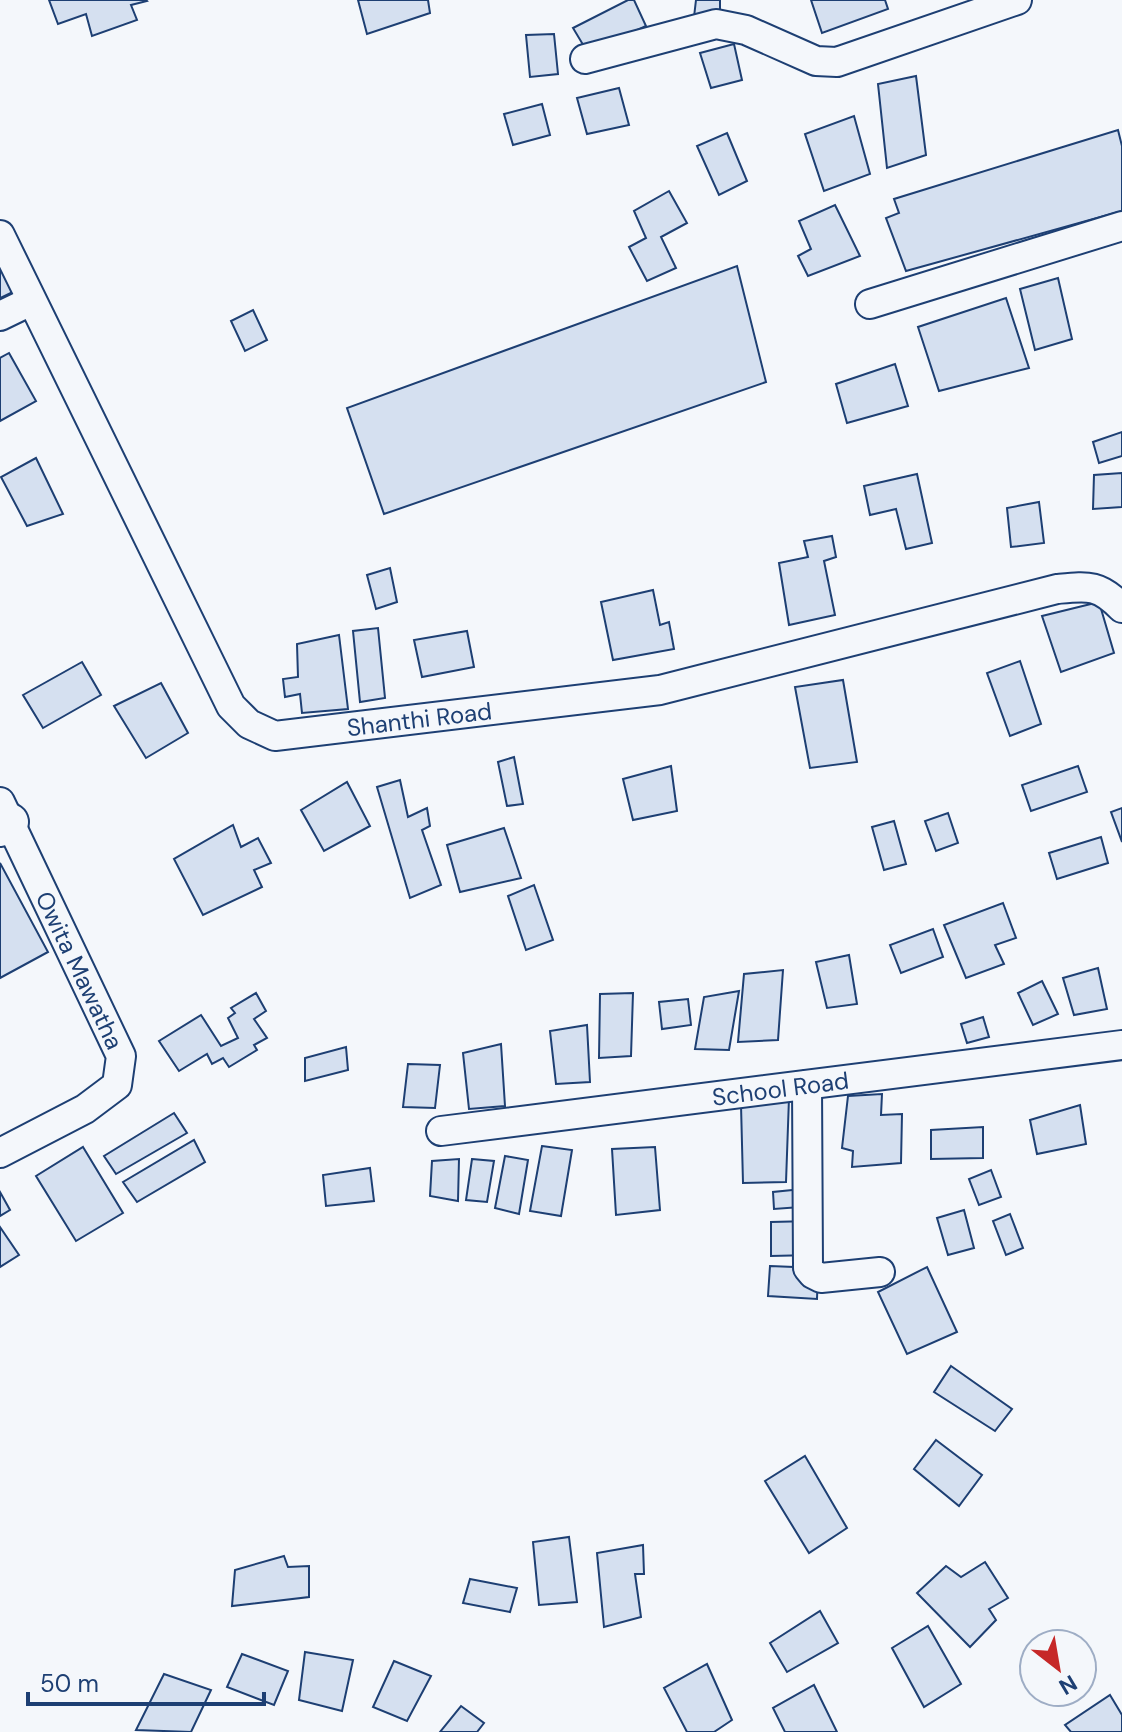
<svg xmlns="http://www.w3.org/2000/svg" width="1122" height="1732" font-family="'DM Sans',sans-serif">
<style>
.building{fill:#d5e0f0;stroke:#1d3f73;stroke-width:2}
.lines{fill:none;stroke-linecap:round;stroke-linejoin:round}
.minor-casing{stroke:#1d3f73;stroke-width:32}
.tertiary-casing{stroke:#1d3f73;stroke-width:40}
.minor{stroke:#f4f7fb;stroke-width:28}
.tertiary{stroke:#f4f7fb;stroke-width:36}
.labels{text-anchor:middle;dominant-baseline:central;stroke-width:6;stroke-linejoin:round;paint-order:stroke}
.street-label{font-size:24px;fill:#1d3f73;stroke:#f4f7fb}
</style>
<rect width="100%" height="100%" fill="#f4f7fb"/>
<g class="building">
<polygon points="49,0 146,0 147,1 131,5 137,20 92,36 86,14 58,24"/>
<polygon points="358,0 428,0 430,13 367,34"/>
<polygon points="628,0 634,0 646,26 588,53 573,28"/>
<polygon points="696,0 720,0 720,14 694,17"/>
<polygon points="811,0 885,0 888,9 822,33"/>
<polygon points="554,34 558,74 530,77 526,35"/>
<polygon points="734,44 742,80 711,88 700,53"/>
<polygon points="916,76 926,155 887,168 878,84"/>
<polygon points="619,88 629,125 587,134 577,98"/>
<polygon points="542,104 550,135 513,145 504,114"/>
<polygon points="854,116 870,174 824,191 805,134"/>
<polygon points="1118,130 1122,146 1122,211 906,271 886,218 899,213 894,199"/>
<polygon points="727,133 747,181 719,195 697,146"/>
<polygon points="669,191 687,223 661,237 676,268 647,281 629,247 646,238 634,211"/>
<polygon points="835,205 860,256 808,276 798,256 811,249 799,221"/>
<polygon points="0,261 15,291 0,298"/>
<polygon points="737,266 766,382 384,514 347,408"/>
<polygon points="1058,278 1072,339 1035,350 1020,289"/>
<polygon points="1006,298 1029,368 939,391 918,327"/>
<polygon points="253,310 267,340 245,351 231,321"/>
<polygon points="9,353 36,401 0,421 0,358"/>
<polygon points="895,364 908,406 847,423 836,384"/>
<polygon points="1122,432 1122,456 1099,463 1093,442"/>
<polygon points="36,458 63,514 27,526 1,477"/>
<polygon points="1122,473 1122,507 1093,509 1094,475"/>
<polygon points="917,474 932,543 906,549 896,509 870,515 864,486"/>
<polygon points="1039,502 1044,543 1011,547 1007,508"/>
<polygon points="832,536 836,557 824,561 835,615 789,625 779,563 808,557 804,541"/>
<polygon points="390,568 397,602 376,609 367,575"/>
<polygon points="653,590 660,625 669,622 674,649 613,660 601,602"/>
<polygon points="1099,602 1114,653 1061,672 1042,616"/>
<polygon points="378,628 385,698 360,702 353,631"/>
<polygon points="467,631 474,667 422,677 414,640"/>
<polygon points="339,635 348,709 302,713 300,694 285,697 283,679 298,677 297,644"/>
<polygon points="1020,661 1041,724 1010,736 987,673"/>
<polygon points="82,662 101,695 43,728 23,695"/>
<polygon points="843,680 857,762 810,768 795,687"/>
<polygon points="161,683 188,733 146,758 114,706"/>
<polygon points="514,757 523,804 507,806 498,762"/>
<polygon points="671,766 677,811 633,820 623,779"/>
<polygon points="1078,766 1087,792 1031,811 1022,785"/>
<polygon points="400,780 408,817 427,808 430,826 422,830 441,885 410,898 377,787"/>
<polygon points="347,782 370,826 324,851 301,810"/>
<polygon points="1122,808 1122,842 1111,812"/>
<polygon points="948,813 958,843 936,851 925,821"/>
<polygon points="894,821 906,864 884,870 872,827"/>
<polygon points="233,825 241,847 258,838 271,863 254,870 262,887 203,915 174,859"/>
<polygon points="504,828 521,878 460,892 447,845"/>
<polygon points="1101,837 1108,863 1057,879 1049,853"/>
<polygon points="0,863 48,952 0,978"/>
<polygon points="534,885 553,940 526,950 508,896"/>
<polygon points="1003,903 1016,938 995,945 1004,964 966,978 944,925"/>
<polygon points="933,929 943,957 901,973 890,945"/>
<polygon points="849,955 857,1004 827,1008 816,962"/>
<polygon points="1098,968 1107,1009 1074,1015 1063,978"/>
<polygon points="783,970 778,1040 738,1042 744,974"/>
<polygon points="1042,981 1058,1014 1033,1025 1018,993"/>
<polygon points="739,991 729,1050 695,1049 704,997"/>
<polygon points="256,993 266,1011 254,1019 267,1038 254,1045 257,1050 229,1067 223,1058 212,1064 207,1054 179,1071 159,1041 201,1015 221,1046 238,1038 228,1018 235,1013 231,1008"/>
<polygon points="633,993 631,1056 599,1058 600,994"/>
<polygon points="688,999 691,1025 662,1029 659,1002"/>
<polygon points="983,1017 989,1037 967,1043 961,1024"/>
<polygon points="587,1025 590,1082 556,1084 550,1031"/>
<polygon points="501,1044 505,1106 469,1109 463,1053"/>
<polygon points="346,1047 348,1070 305,1081 305,1058"/>
<polygon points="408,1064 440,1065 435,1108 403,1107"/>
<polygon points="882,1094 881,1115 902,1114 901,1163 852,1167 853,1151 842,1148 848,1096"/>
<polygon points="789,1098 786,1182 743,1183 741,1105"/>
<polygon points="1080,1105 1086,1144 1037,1154 1030,1120"/>
<polygon points="174,1113 187,1133 116,1174 104,1156"/>
<polygon points="983,1127 983,1158 931,1159 931,1130"/>
<polygon points="194,1140 205,1162 137,1202 123,1182"/>
<polygon points="542,1146 572,1150 561,1216 530,1211"/>
<polygon points="83,1147 123,1213 76,1241 36,1176"/>
<polygon points="655,1147 660,1210 616,1215 612,1149"/>
<polygon points="505,1156 528,1160 519,1214 495,1208"/>
<polygon points="459,1159 458,1201 430,1196 432,1161"/>
<polygon points="472,1159 494,1161 487,1202 466,1200"/>
<polygon points="370,1168 374,1201 326,1206 323,1175"/>
<polygon points="991,1170 1001,1197 979,1205 969,1179"/>
<polygon points="812,1188 814,1206 774,1209 773,1192"/>
<polygon points="0,1192 10,1210 0,1216"/>
<polygon points="964,1210 974,1248 948,1255 937,1218"/>
<polygon points="1010,1214 1023,1248 1006,1255 993,1221"/>
<polygon points="811,1221 812,1255 771,1256 771,1222"/>
<polygon points="0,1227 19,1255 0,1267"/>
<polygon points="770,1266 818,1268 817,1299 768,1296"/>
<polygon points="927,1267 957,1332 907,1354 878,1292"/>
<polygon points="951,1366 1012,1409 995,1431 934,1392"/>
<polygon points="936,1440 982,1475 959,1506 914,1469"/>
<polygon points="805,1456 847,1528 809,1553 765,1481"/>
<polygon points="569,1537 577,1602 539,1605 533,1542"/>
<polygon points="643,1545 644,1574 635,1574 641,1617 604,1627 597,1553"/>
<polygon points="284,1556 288,1567 309,1566 309,1597 232,1606 235,1570"/>
<polygon points="985,1562 1008,1598 989,1609 996,1620 970,1647 917,1593 946,1566 961,1577"/>
<polygon points="470,1579 517,1588 510,1612 463,1603"/>
<polygon points="820,1611 838,1643 787,1672 770,1643"/>
<polygon points="928,1626 961,1684 924,1707 892,1648"/>
<polygon points="305,1652 353,1660 342,1711 299,1700"/>
<polygon points="242,1654 288,1671 274,1705 227,1687"/>
<polygon points="394,1661 431,1676 407,1721 373,1707"/>
<polygon points="707,1664 732,1720 714,1732 687,1732 664,1688"/>
<polygon points="164,1674 211,1690 191,1732 136,1730"/>
<polygon points="814,1685 837,1732 785,1732 773,1708"/>
<polygon points="1110,1695 1122,1715 1122,1732 1071,1732 1065,1725"/>
<polygon points="461,1706 484,1723 477,1732 440,1732"/>
</g>
<g class="lines">
<defs>
<g id="minor">
<polyline points="585,59 716,24 746,30 816,61 837,62 1017,0"/>
<path id="s1" d="M0 235 231 706 249 724 275 736 660 690 1057 589C1088 586 1099 584 1122 608"/>
<polyline points="870,304 1122,226"/>
<polyline points="0,316 31,301"/>
<path id="s2" d="M0 802 121 1056 117 1085 85 1109 0 1153"/>
<polyline points="807,1085 808,1268 813,1274 821,1278 880,1272"/>
<path id="s3" d="M441 1131 1122 1045"/>
</g>
<polyline id="tertiary" points="0,828 10,822"/>
</defs>
<use href="#minor" class="minor-casing"/>
<use href="#tertiary" class="tertiary-casing"/>
<use href="#minor" class="minor"/>
<use href="#tertiary" class="tertiary"/>
</g>
<g class="labels">
<g class="street-label">
<text stroke="none"><textPath href="#s1" startOffset="724">Shanthi Road</textPath></text>
<text stroke="none"><textPath href="#s2" startOffset="186">Owita Mawatha</textPath></text>
<text stroke="none"><textPath href="#s3" startOffset="342">School Road</textPath></text>
</g>
</g>
<g transform="translate(1058 1668) rotate(149)"><circle r="38" fill="#f4f7fb" stroke="#9eadc5" stroke-width="2"/>
<path d="M0-6L14 30L0 20L-14 30Z" fill="#c62828"/>
<text y="-12" font-size="22" font-weight="bold" text-anchor="middle" fill="#1d3f73">N</text>
</g>
<path d="M28 1692v12h236v-12" fill="none" stroke="#1d3f73" stroke-width="4"/>
<text x="40" y="1692" font-size="24" fill="#1d3f73" stroke="#f4f7fb" stroke-width="6" paint-order="stroke">50 m</text>
</svg>
